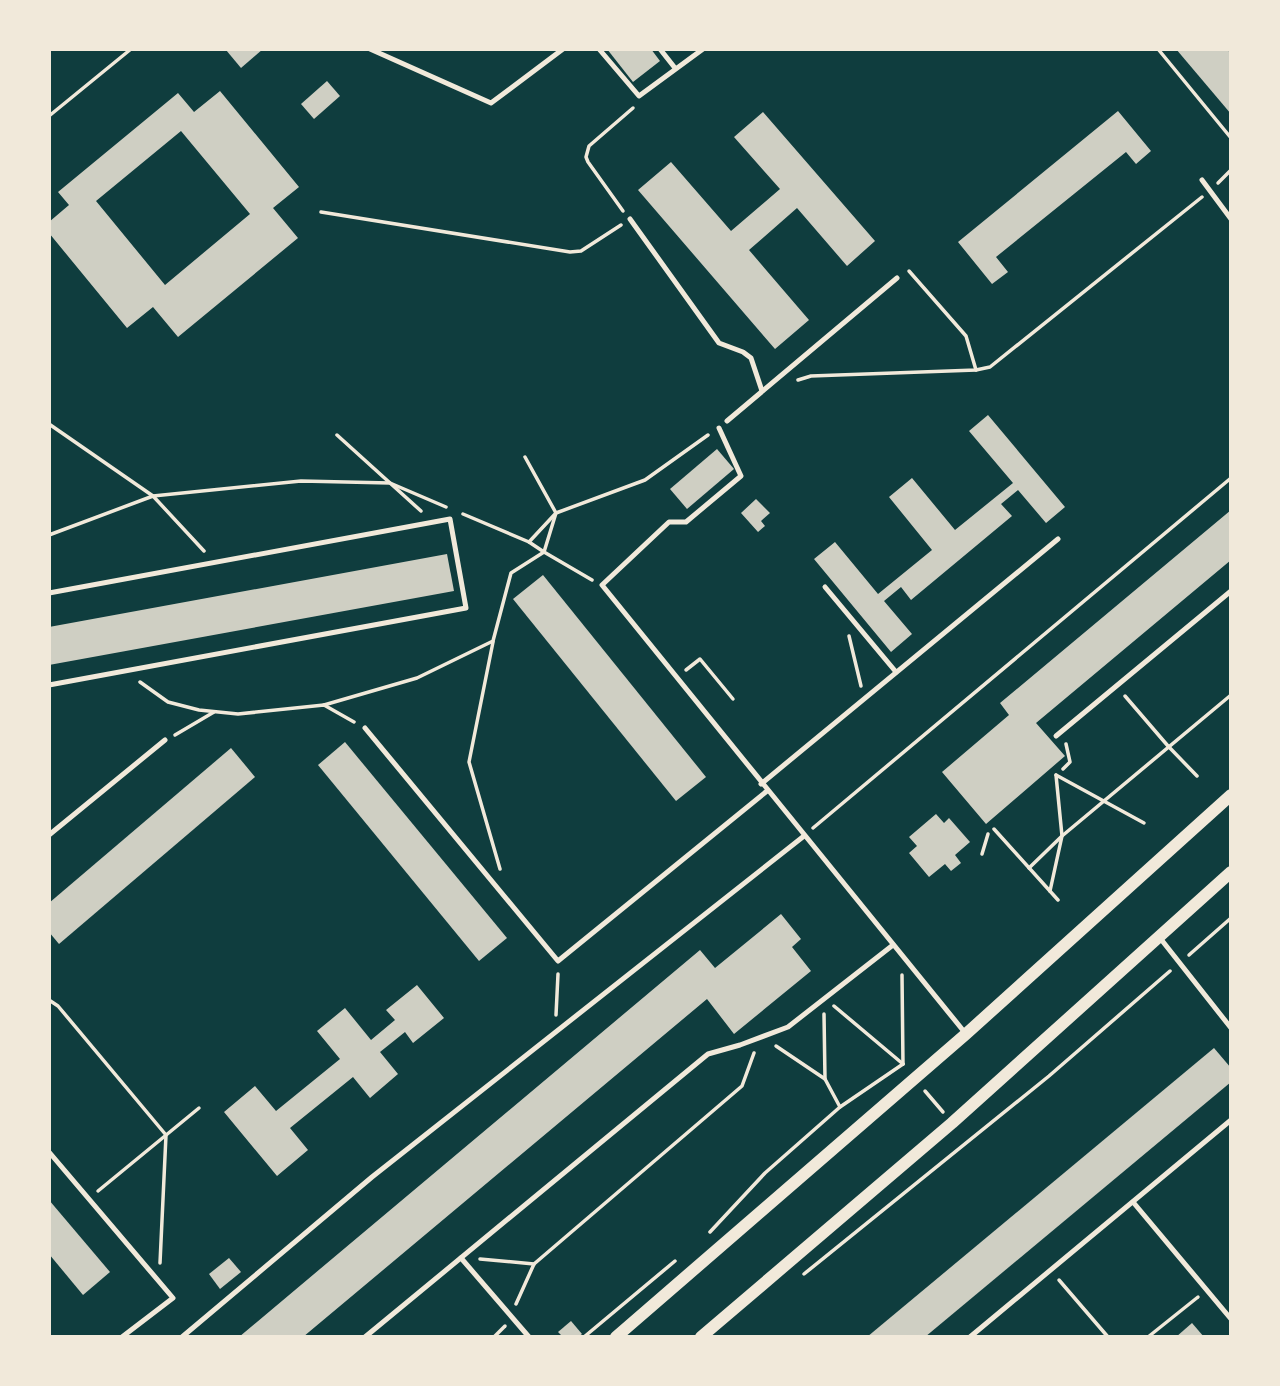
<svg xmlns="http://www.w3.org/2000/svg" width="1280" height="1386" font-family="'Roboto Serif',serif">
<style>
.building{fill:#cfcfc3;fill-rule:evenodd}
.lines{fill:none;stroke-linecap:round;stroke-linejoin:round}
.path{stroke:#f1e9da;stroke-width:3.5}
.service{stroke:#f1e9da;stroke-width:5}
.tertiary{stroke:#f1e9da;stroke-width:12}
</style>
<rect width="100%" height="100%" fill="#0f3d3e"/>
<g class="building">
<polygon points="228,49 263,49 241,68 226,50"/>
<polygon points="607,49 651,49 660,61 633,82"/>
<polygon points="1176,49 1227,49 1231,54 1231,114"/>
<polygon points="327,81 340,96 314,119 301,104"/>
<path d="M220 91 299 187 273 208 298 238 178 337 153 307 127 328 49 233V222L69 205 58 192 178 93 194 112ZM181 131 250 214 165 285 96 201Z"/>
<polygon points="1118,111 1151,151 1136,164 1126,152 996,257 1008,272 992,284 958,242"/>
<polygon points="763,112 875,241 847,266 797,208 749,250 809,320 775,349 638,190 671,162 731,231 780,189 734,137"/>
<polygon points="988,415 1065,507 1046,523 1018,490 1001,504 1012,516 911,600 901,587 884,601 912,634 891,652 814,559 835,542 878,594 932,550 889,497 912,478 955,530 1013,483 969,431"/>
<polygon points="717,449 734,469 687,509 670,489"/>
<polygon points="756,499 770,513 761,521 765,526 758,532 741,513"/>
<polygon points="1231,510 1231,560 1036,723 1065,756 986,824 942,772 1009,715 1000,703"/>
<polygon points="447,554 454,591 49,665 49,627"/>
<polygon points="543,575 706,777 676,801 513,599"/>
<polygon points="345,742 507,938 479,961 318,765"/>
<polygon points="231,748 255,777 59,944 49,932 49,903"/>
<polygon points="936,814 944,823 949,818 970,842 955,855 961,863 951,871 945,864 929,877 909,853 917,846 909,837"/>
<polygon points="781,914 801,939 792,947 811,971 734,1034 707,999 303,1337 239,1337 700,950 715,968"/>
<polygon points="417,985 444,1018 413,1043 405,1032 380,1052 398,1074 370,1098 353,1077 290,1128 308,1150 277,1176 224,1112 255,1086 276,1111 340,1059 317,1031 345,1008 371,1040 395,1020 386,1010"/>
<polygon points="1214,1048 1231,1068 1231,1082 925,1337 867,1337"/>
<polygon points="49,1200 110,1272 83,1295 49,1254"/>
<polygon points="229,1258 241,1272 220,1289 209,1274"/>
<polygon points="571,1321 582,1334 578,1337 563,1337 558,1332"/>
<polygon points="1192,1323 1204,1337 1176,1337"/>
</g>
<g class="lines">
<g class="path">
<polyline points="1158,49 1231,138"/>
<polyline points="49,116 131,49"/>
<polyline points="1218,183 1231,170"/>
<polyline points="623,211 588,162 586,157 589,146 633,108"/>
<polyline points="321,212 570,252 581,251 621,225"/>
<polyline points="909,271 966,336 976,370"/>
<polyline points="798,380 811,376 976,370 990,367 1202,197"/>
<polyline points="49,424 153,496 301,481 390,483 446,507"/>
<polyline points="337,435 421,511"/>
<polyline points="525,457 556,513 529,542"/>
<polyline points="49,535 153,496 204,551"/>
<polyline points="592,580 544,552 556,513 645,480 708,435"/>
<polyline points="849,636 861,686"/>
<polyline points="493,642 469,762 500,869"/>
<polyline points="686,670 700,659 733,699"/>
<polyline points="140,682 168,702 199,710 238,714 324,705 354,722"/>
<polyline points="1125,696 1168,746 1197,776"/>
<polyline points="324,705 417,678 493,641 511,573 544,552 529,542 463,514"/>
<polyline points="175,735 214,712"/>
<polyline points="1063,769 1070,762 1066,744"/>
<polyline points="1056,775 1144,823"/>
<polyline points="813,828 1231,478"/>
<polyline points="994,829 1058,900"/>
<polyline points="982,854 988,834"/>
<polyline points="1029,868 1062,836 1231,695"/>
<polyline points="1050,891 1062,836 1056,775"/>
<polyline points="1189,955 1231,918"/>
<polyline points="902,975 903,1064"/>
<polyline points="49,1000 58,1006 166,1135 160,1263"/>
<polyline points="834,1006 903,1064"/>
<polyline points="824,1014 825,1079 840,1107 903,1064"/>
<polyline points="556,1015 558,974"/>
<polyline points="776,1046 825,1079"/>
<polyline points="925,1091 943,1112"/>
<polyline points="98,1191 199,1108"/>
<polyline points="710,1232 765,1173 840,1107"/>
<polyline points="480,1259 534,1264"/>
<polyline points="804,1274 1049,1076 1170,971"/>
<polyline points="1059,1280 1108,1337"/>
<polyline points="516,1304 534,1264 742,1086 754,1053"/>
<polyline points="494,1337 505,1326"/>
<polyline points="584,1337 675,1261"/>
<polyline points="1148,1337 1198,1297"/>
</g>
<g class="service">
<polyline points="370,49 491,103 563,49"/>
<polyline points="599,49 639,96 703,49"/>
<polyline points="660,49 675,68"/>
<polyline points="1202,180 1231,219"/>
<polyline points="630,219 719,343 743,352 751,358 762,391"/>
<polyline points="727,421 897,278"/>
<polyline points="719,428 741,476 686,522 669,522 602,585 966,1034"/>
<polyline points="825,587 896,672"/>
<polyline points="49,593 450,519 466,608 49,685"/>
<polyline points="365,728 558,961 767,791"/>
<polyline points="1056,736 1231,591"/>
<polyline points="761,784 1058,539"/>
<polyline points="49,835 165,740"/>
<polyline points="1160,938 1231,1028"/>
<polyline points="49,1152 173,1298 122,1337"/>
<polyline points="1133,1202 1231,1319"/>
<polyline points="461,1258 529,1337"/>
<polyline points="182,1337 372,1177 804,836"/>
<polyline points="365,1337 708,1054 740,1045 788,1027 893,945"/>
<polyline points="970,1337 1231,1120"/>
</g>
<g class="tertiary">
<polyline points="616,1337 966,1034 1231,795"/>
<polyline points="701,1337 952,1123 1231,872"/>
</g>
</g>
<rect width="1280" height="1386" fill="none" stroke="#f1e9da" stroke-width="102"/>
</svg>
